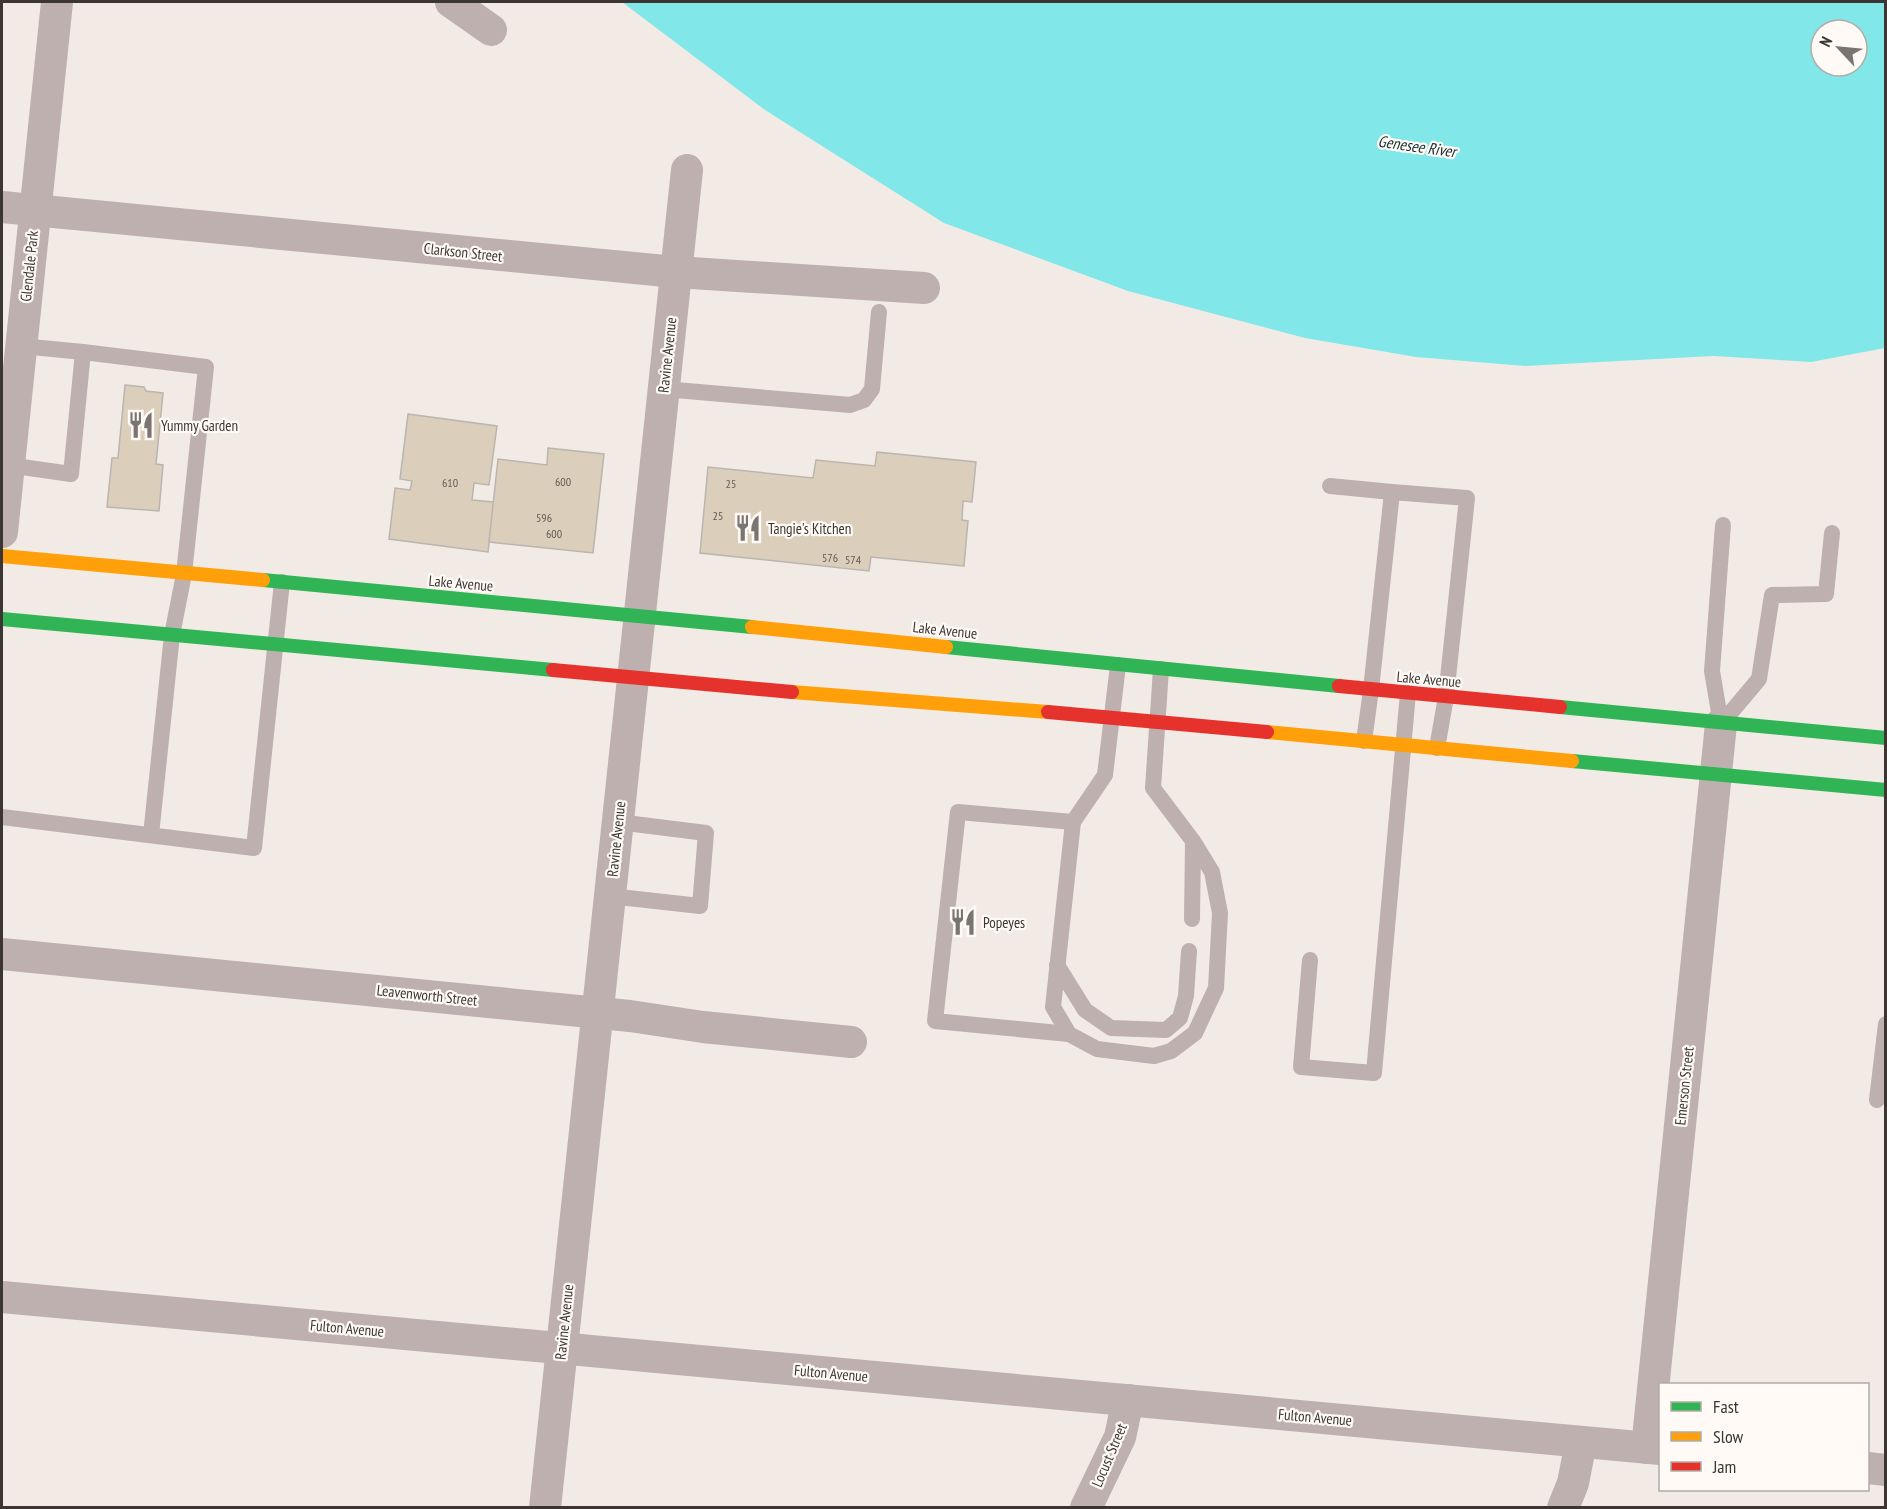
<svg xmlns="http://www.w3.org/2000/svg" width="1887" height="1509" font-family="'PT Sans Narrow',sans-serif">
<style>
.water{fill:#81e7e8;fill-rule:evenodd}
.building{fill:#dbceba;stroke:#bab5b0;stroke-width:1.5}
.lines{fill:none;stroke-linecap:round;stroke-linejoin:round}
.lane{stroke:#bdb0af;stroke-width:16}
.street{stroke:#bdb0af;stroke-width:32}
.fast{stroke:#30b455;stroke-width:14}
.slow{stroke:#ff9f0a;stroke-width:14}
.jam{stroke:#e5322d;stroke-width:14}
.labels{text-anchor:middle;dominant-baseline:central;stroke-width:4.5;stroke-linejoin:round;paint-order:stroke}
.number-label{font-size:12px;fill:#635c54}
.street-label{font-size:15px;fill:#3b3632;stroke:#fffaf5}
.poi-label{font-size:15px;fill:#3b3632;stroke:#fffaf5;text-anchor:start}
.water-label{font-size:16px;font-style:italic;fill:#183132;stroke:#fffaf5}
</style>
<rect width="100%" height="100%" fill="#f2ebe5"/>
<path class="water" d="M622 2H1885V348L1811 362 1713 356 1525 366 1416 357 1305 338 1128 291 944 223 765 110ZM1821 30H1857V66H1821Z"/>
<g class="building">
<polygon points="125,385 144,387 146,391 163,393 156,464 163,465 159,511 107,507 112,458 118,458"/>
<polygon points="408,414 497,426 489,485 474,483 472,500 494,502 488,552 389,539 395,488 410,490 412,481 400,479"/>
<polygon points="548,448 604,454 593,553 489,542 498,459 547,465"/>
<polygon points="877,452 976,462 972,502 963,501 962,520 968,521 964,566 871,557 869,571 700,553 708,467 813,478 816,460 875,466"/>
</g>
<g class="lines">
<g class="lane">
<polyline points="21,346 83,352"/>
<polyline points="664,389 850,405 864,400 872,389 879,312"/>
<polyline points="8,465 71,474 83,352 206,367 184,574 172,635 151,835"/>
<polyline points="1330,486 1392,492"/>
<polyline points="1118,665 1105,775 1073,822 1053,1007 1069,1034 1097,1049 1154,1056 1171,1051 1195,1033 1216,988 1220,913 1212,872 1193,841 1153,788 1161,669"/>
<polyline points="1722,723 1759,679 1772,595 1826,594 1832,533"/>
<polyline points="1721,724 1712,671 1723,525"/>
<polyline points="1364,741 1371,690 1392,492 1467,498 1446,697 1437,748"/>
<polyline points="2,817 254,848 282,582"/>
<polyline points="610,896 700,906 706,833 618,822"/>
<polyline points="1192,919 1193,842"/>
<polyline points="1310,960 1301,1067 1374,1073 1408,693"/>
<polyline points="1057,965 1085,1010 1111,1028 1166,1030 1180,1018 1186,996 1189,951"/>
<polyline points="1069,1034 935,1021 958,812 1073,822"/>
<polyline points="1877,1100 1886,1024"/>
</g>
<g class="street">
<polyline points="451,2 491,30"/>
<polyline points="2,207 676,272 924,288"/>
<polyline points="2,532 57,2"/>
<polyline points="2,954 630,1016 703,1027 851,1042"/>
<polyline points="2,1297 1660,1449"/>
<polyline points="1647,1448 1721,724"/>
<polyline points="1868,1468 1886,1470"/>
<polyline points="545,1508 687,170"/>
<polyline points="1086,1508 1120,1437 1128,1400"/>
<polyline points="1563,1508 1573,1483 1581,1442"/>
</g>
<g class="fast">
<polyline points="263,580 752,627"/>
<polyline points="2,619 553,670"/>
<polyline points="946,647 1339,686"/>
<polyline points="1560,707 1886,738"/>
<polyline points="1572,761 1886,790"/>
</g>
<g class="slow">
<polyline points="2,556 263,580"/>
<polyline points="752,627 946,647"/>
<polyline points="792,692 1048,712"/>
<polyline points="1267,732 1572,761"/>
</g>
<g class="jam">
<polyline points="553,670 792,692"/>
<polyline points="1339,686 1560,707"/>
<polyline points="1048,712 1267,732"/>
</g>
</g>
<defs>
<symbol id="restaurant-bare" viewBox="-9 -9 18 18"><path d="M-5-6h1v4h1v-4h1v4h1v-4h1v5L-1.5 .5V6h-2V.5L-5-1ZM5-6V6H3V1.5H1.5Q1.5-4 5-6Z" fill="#7b7571" stroke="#fffaf5" stroke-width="2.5" paint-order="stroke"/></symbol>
</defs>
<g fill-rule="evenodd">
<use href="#restaurant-bare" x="122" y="406" width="38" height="38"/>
<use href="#restaurant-bare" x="729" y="509" width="38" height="38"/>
<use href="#restaurant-bare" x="944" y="903" width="38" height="38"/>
</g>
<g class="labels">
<g class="number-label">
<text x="563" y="481">600</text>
<text x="450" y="482">610</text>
<text x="731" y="483">25</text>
<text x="718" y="515">25</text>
<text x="544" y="517">596</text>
<text x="554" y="533">600</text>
<text x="830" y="557">576</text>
<text x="853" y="559">574</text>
</g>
<g class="street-label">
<text transform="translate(463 252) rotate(6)">Clarkson Street</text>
<text transform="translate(29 266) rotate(-84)">Glendale Park</text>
<text transform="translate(667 355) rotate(-84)">Ravine Avenue</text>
<text transform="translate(461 583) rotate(5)">Lake Avenue</text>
<text transform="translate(945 630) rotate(6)">Lake Avenue</text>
<text transform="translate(1429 679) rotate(5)">Lake Avenue</text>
<text transform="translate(616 839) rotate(-84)">Ravine Avenue</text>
<text transform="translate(427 995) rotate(6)">Leavenworth Street</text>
<text transform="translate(1684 1086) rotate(-84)">Emerson Street</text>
<text transform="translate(564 1322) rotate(-84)">Ravine Avenue</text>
<text transform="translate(347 1328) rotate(5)">Fulton Avenue</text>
<text transform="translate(831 1373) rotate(5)">Fulton Avenue</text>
<text transform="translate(1315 1417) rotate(5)">Fulton Avenue</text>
<text transform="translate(1109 1455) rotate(-67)">Locust Street</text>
</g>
<g class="poi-label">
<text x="161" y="425">Yummy Garden</text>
<text x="768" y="528">Tangie's Kitchen</text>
<text x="983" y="922">Popeyes</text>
</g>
<g class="water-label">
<text transform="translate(1417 146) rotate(8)">Genesee River</text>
</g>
</g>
<rect width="1887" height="1509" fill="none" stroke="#3b3632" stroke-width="6"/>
<rect x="1659" y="1383" width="210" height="108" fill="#fffaf5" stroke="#b1aca7" stroke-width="1.5"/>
<rect x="1671" y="1402" width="30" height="9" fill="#30b455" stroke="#b1aca7" stroke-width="1.5"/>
<text x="1713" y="1413" font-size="18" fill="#3b3632">Fast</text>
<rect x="1671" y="1432" width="30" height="9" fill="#ff9f0a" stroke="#b1aca7" stroke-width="1.5"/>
<text x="1713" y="1443" font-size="18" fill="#3b3632">Slow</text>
<rect x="1671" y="1462" width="30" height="9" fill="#e5322d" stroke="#b1aca7" stroke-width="1.5"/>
<text x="1713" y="1473" font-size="18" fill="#3b3632">Jam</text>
<g transform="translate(1839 48) rotate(296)"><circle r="28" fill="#fffaf5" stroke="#b1aca7" stroke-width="1.5"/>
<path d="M0-4.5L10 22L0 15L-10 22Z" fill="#7b7571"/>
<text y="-9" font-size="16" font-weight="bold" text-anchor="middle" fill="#3b3632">N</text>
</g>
</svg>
